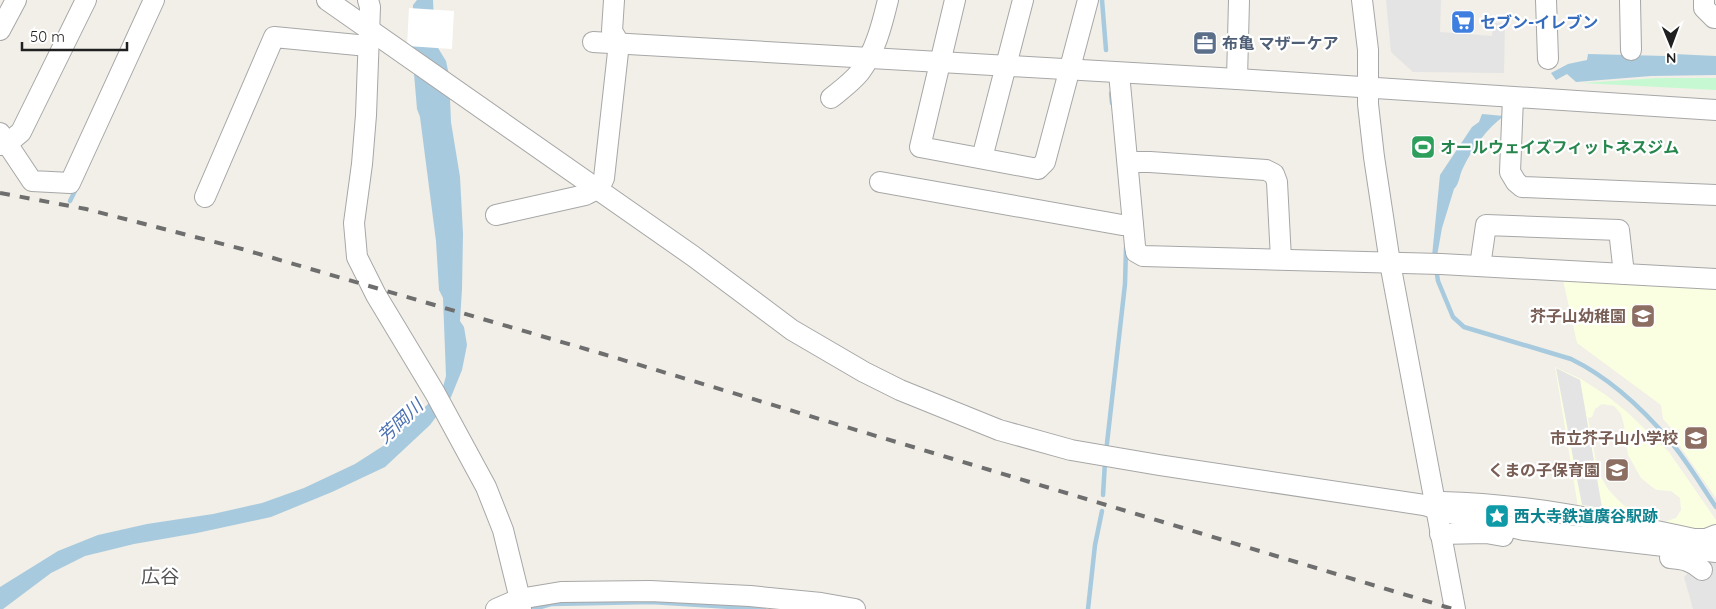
<svg xmlns="http://www.w3.org/2000/svg" width="1716" height="609" font-family="Quicksand,'Noto Sans JP',sans-serif">
<style>
.education{fill:#fbffe2;fill-rule:evenodd}
.park{fill:#c6f9d1}
.parking{fill:#e4e4e4}
.water{fill:#a8cade}
.pier{fill:#fff}
.lines{fill:none;stroke-linecap:round;stroke-linejoin:round}
.stream{stroke:#a8cade;stroke-width:4.5}
.minor-casing{stroke:#a7a7a7;stroke-width:22}
.minor{stroke:#fff;stroke-width:20}
.rail{stroke:#6e6e6e;stroke-width:4;stroke-dasharray:10 10;stroke-linecap:butt}
.labels{text-anchor:middle;dominant-baseline:central;stroke-width:4.5;stroke-linejoin:round;paint-order:stroke}
.shop-label{font-size:16px;font-weight:bold;fill:#366cbe;stroke:#fff;text-anchor:start}
.service-label{font-size:16px;font-weight:bold;fill:#4e5e75;stroke:#fff;text-anchor:start}
.leisure-label{font-size:16px;font-weight:bold;fill:#27864d;stroke:#fff;text-anchor:start}
.education-label{font-size:16px;font-weight:bold;fill:#785e54;stroke:#fff;text-anchor:end}
.culture-label{font-size:16px;font-weight:bold;fill:#0d838f;stroke:#fff;text-anchor:start}
.water-label{font-size:18px;font-style:italic;fill:#4c71b1;stroke:#fff}
.quarter-label{font-size:19px;fill:#535353;stroke:#fff}
</style>
<rect width="100%" height="100%" fill="#f1efe7"/>
<g class="education">
<polygon points="1563,280 1716,288 1716,498 1675,439 1678,436 1663,419 1661,405 1577,343"/>
<path d="M1555 367 1581 379 1606 395 1627 412 1669 452 1716 520V525L1704 530H1695L1578 507ZM1556 369 1580 380 1602 508ZM1602 404 1614 406 1621 414 1624 425 1628 455 1641 478 1652 487 1657 490 1671 491 1680 498 1681 510 1676 518 1664 522 1643 518 1633 513 1618 500 1608 489 1602 479 1596 462 1588 418 1592 417 1595 409Z"/>
</g>
<polygon class="park" points="1658,78 1716,78 1716,90 1582,83"/>
<g class="parking">
<polygon points="1386,0 1441,0 1440,32 1492,36 1493,23 1505,23 1504,73 1413,72 1391,52"/>
<polygon points="1556,368 1580,380 1602,508 1582,505"/>
<polygon points="1713,561 1716,562 1716,609 1693,609 1684,577 1693,569"/>
</g>
<g class="water">
<polygon points="417,0 433,0 435,43 446,61 449,75 451,122 460,177 463,234 462,289 460,321 464,327 467,345 462,370 451,397 430,425 385,467 332,492 271,517 197,533 134,544 85,556 51,573 3,609 0,609 0,587 58,551 98,535 147,524 213,514 262,503 304,488 355,464 383,446 442,391 446,376 443,298 439,290 436,241 420,117 417,109 412,50 413,5"/>
<polygon points="1588,54 1666,56 1674,54 1716,56 1716,75 1651,76 1576,82 1567,74 1556,80 1551,73 1568,64 1587,60"/>
<path d="M1482 114 1504 116C1487 128 1472 149 1463 168 1459 175 1460 183 1454 189L1442 228 1437 256H1432L1440 175 1472 127 1479 122Z"/>
</g>
<polygon class="pier" points="409,8 454,11 452,49 407,46"/>
<g class="lines">
<g class="stream">
<polyline points="1102,0 1106,50"/>
<polyline points="1111,93 1112,103"/>
<polyline points="70,201 77,187"/>
<path d="M1436 268 1438 281 1453 317 1464 327 1571 359C1610 378 1642 408 1670 441 1687 461 1701 485 1716 507"/>
<polyline points="1106,452 1125,284 1126,248"/>
<polyline points="1103,495 1105,462"/>
<polyline points="534,609 551,604 651,602 764,609"/>
<polyline points="1088,609 1095,545 1102,511"/>
</g>
<defs>
<g id="minor">
<polyline points="327,0 693,256 792,330 864,372 900,390 999,430 1071,450 1159,465 1424,505 1450,513 1524,530 1716,552"/>
<polyline points="368,0 370,7 366,115 362,164 354,223 357,257 376,295 435,393 486,487 503,530 518,591 521,609"/>
<polyline points="955,0 920,147 1038,169 1045,162 1088,0"/>
<polyline points="1362,0 1368,50 1368,104 1374,157 1390,263 1455,609"/>
<polyline points="1546,0 1548,59"/>
<polyline points="1630,0 1631,50"/>
<polyline points="1704,0 1704,8 1714,18 1716,18"/>
<polyline points="0,30 16,0"/>
<polyline points="593,42 1237,79 1716,110"/>
<polyline points="1119,73 1135,246 1136,252 1143,256 1441,264 1716,279"/>
<polyline points="1237,79 1239,0"/>
<path d="M831 98C841 90 852 82 860 72 875 52 882 25 888 0"/>
<polyline points="1513,98 1510,172 1516,182 1522,187 1716,195"/>
<polyline points="0,133 32,181 70,183 154,0"/>
<polyline points="0,145 8,143 21,132 86,0"/>
<polyline points="982,158 1023,0"/>
<polyline points="1128,162 1150,162 1266,170 1274,174 1277,182 1281,259"/>
<polyline points="880,182 1122,225 1133,225"/>
<polyline points="205,197 274,37 368,46"/>
<path d="M496 215 585 195C594 191 600 188 604 178L619 43 612 31 614 0"/>
<polyline points="1480,266 1486,225 1619,230 1624,274"/>
<path d="M1442 502C1527 504 1611 521 1694 539H1706L1716 535"/>
<polyline points="1440,534 1486,533 1503,536"/>
<path d="M1670 558C1684 559 1692 561 1702 570"/>
<polyline points="496,609 519,599 561,592 650,591 750,596 821,603 855,609"/>
</g>
</defs>
<use href="#minor" class="minor-casing"/>
<use href="#minor" class="minor"/>
<polyline class="rail" points="0,193 86,209 242,249 603,354 1453,609"/>
</g>
<defs>
<symbol id="supermarket-square" viewBox="-11 -11 22 22"><rect x="-9" y="-9" width="18" height="18" rx="4" fill="#3f7fe0" stroke="#fff"/><path d="M-6-5.5h2.5l.6 2H6L4.5 2H-2.5L-4.4-4H-6ZM-1.5 3.2a1.3 1.3 0 1 0 .1 0ZM3 3.2a1.3 1.3 0 1 0 .1 0Z" fill="#fff"/></symbol>
<symbol id="office-square" viewBox="-11 -11 22 22"><rect x="-9" y="-9" width="18" height="18" rx="4" fill="#5c6f8a" stroke="#fff"/><path d="M-6-3h4V-5.5h4V-3h4V5H-6ZM-1-4.5V-3h2v-1.5ZM-6 0V1H6V0Z" fill="#fff"/></symbol>
<symbol id="stadium-square" viewBox="-11 -11 22 22"><rect x="-9" y="-9" width="18" height="18" rx="4" fill="#2e9e5b" stroke="#fff"/><path d="M0-5a6.5 5 0 1 0 0 10a6.5 5 0 1 0 0-10ZM-3.5-1.8h7v3.6h-7Z" fill="#fff"/></symbol>
<symbol id="school-square" viewBox="-11 -11 22 22"><rect x="-9" y="-9" width="18" height="18" rx="4" fill="#8d6e63" stroke="#fff"/><path d="M0-5L7-2L0 1L-7-2ZM-4 1L0 2.5L4 1V4Q0 6-4 4Z" fill="#fff"/></symbol>
<symbol id="sight-square" viewBox="-11 -11 22 22"><rect x="-9" y="-9" width="18" height="18" rx="4" fill="#0f9aa8" stroke="#fff"/><path d="M0-6L1.8-2.2L6-1.7L2.9 1.2L3.7 5.4L0 3.3L-3.7 5.4L-2.9 1.2L-6-1.7L-1.8-2.2Z" fill="#fff"/></symbol>
</defs>
<g fill-rule="evenodd">
<use href="#supermarket-square" x="1449" y="8" width="28" height="28"/>
<use href="#office-square" x="1191" y="29" width="28" height="28"/>
<use href="#stadium-square" x="1409" y="133" width="28" height="28"/>
<use href="#school-square" x="1629" y="302" width="28" height="28"/>
<use href="#school-square" x="1682" y="424" width="28" height="28"/>
<use href="#school-square" x="1603" y="456" width="28" height="28"/>
<use href="#sight-square" x="1483" y="502" width="28" height="28"/>
</g>
<g class="labels">
<g class="shop-label">
<text x="1480" y="22">セブン-イレブン</text>
</g>
<g class="service-label">
<text x="1222" y="43">布亀 マザーケア</text>
</g>
<g class="leisure-label">
<text x="1440" y="147">オールウェイズフィットネスジム</text>
</g>
<g class="education-label">
<text x="1626" y="316">芥子山幼稚園</text>
<text x="1678" y="438">市立芥子山小学校</text>
<text x="1600" y="470">くまの子保育園</text>
</g>
<g class="culture-label">
<text x="1514" y="516">西大寺鉄道廣谷駅跡</text>
</g>
<g class="water-label">
<text transform="translate(400 421) rotate(-43)">芳岡川</text>
</g>
<g class="quarter-label">
<text x="160" y="576">広谷</text>
</g>
</g>
<g transform="translate(1671 45) rotate(179)" stroke="#ffffff" stroke-width="4" paint-order="stroke">
<path d="M0-4L9 19L0 12L-9 19Z" fill="#202020"/>
<text y="-8" font-size="14" font-weight="bold" text-anchor="middle" fill="#202020">N</text>
</g>
<path d="M22 42v8h105v-8" fill="none" stroke="#202020" stroke-width="2.5"/>
<text x="30" y="42" font-size="15" fill="#202020" stroke="#ffffff" stroke-width="4" paint-order="stroke">50 m</text>
</svg>
